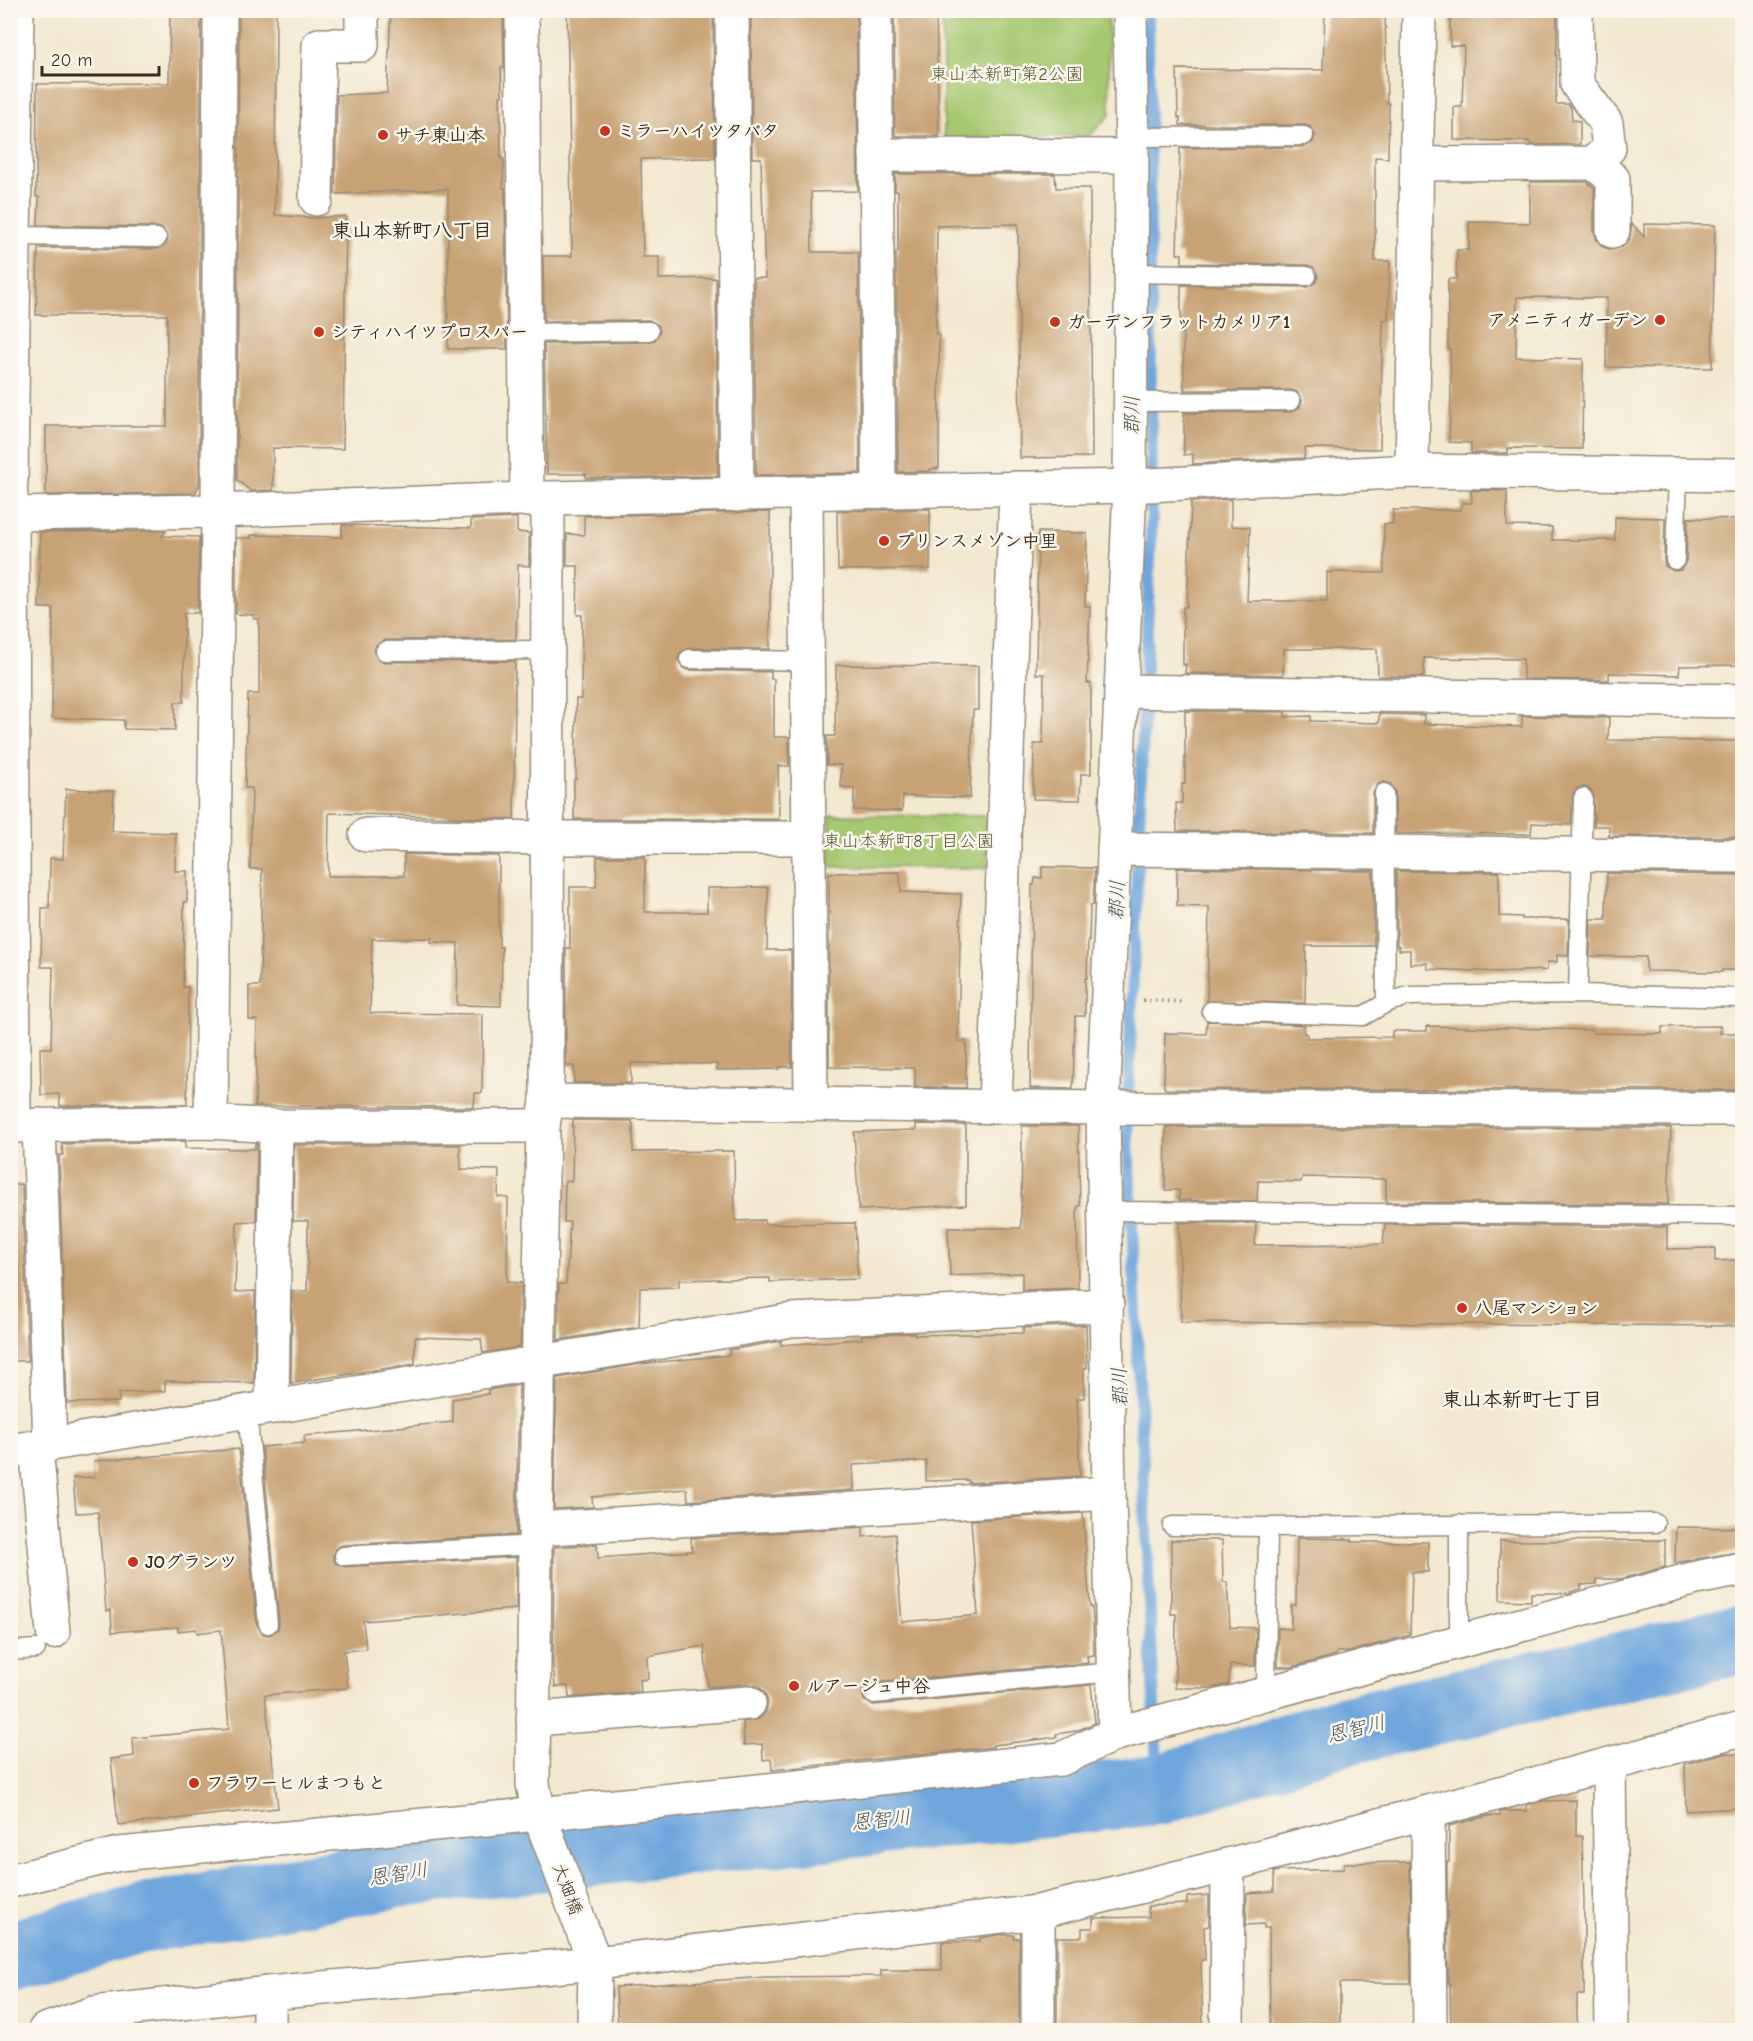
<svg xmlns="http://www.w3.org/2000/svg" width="1753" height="2041" font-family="'Comic Neue','Klee One',sans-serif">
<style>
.green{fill:#a6c871;stroke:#707948;stroke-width:1.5}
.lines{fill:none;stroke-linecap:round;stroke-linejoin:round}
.stream{stroke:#6ea6dd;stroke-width:12}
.river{stroke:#6ea6dd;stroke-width:70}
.building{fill:#c7a275}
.service-casing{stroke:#978977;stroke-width:21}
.minor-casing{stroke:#978977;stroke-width:36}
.path{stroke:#978977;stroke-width:4;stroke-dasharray:1.5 4.5;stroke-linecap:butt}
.service{stroke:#fff;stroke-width:18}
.minor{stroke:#fff;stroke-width:33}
.poi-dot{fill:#c8321e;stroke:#fbf7ec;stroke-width:2}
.labels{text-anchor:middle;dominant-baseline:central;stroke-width:5;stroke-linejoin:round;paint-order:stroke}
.park-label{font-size:18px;fill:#5b5937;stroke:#fbf7ec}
.poi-label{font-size:18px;font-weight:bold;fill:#3b2a1e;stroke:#fbf7ec;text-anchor:start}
.street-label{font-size:18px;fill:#3b2a1e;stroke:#fbf7ec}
.neighbourhood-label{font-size:20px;font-weight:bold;fill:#3b2a1e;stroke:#fbf7ec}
.water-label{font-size:20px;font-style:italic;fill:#4d5561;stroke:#fbf7ec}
</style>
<rect width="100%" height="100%" fill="#fbf7ec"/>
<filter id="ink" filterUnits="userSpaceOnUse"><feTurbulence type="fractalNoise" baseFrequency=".0167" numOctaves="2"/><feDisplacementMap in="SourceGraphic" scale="12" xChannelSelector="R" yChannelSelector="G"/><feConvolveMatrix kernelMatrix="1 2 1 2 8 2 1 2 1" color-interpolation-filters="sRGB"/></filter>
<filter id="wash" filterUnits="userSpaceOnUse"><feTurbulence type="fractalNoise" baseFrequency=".008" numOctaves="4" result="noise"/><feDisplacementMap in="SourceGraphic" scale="24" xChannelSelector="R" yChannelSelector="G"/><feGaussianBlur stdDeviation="1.35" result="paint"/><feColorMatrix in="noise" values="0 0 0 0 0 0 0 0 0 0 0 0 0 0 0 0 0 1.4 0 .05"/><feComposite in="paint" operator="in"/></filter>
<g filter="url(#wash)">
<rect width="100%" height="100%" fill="#f3e8d0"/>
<g class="green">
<polygon points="942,11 1108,11 1110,115 1089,136 944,139"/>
<polygon points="830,815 988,816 988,868 829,867"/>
</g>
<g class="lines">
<polyline class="stream" points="1148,10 1152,513 1127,1119 1158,1790"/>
<polyline class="river" points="10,1956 129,1921 407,1871 1158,1790 1338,1732 1742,1639"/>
</g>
<g id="blocks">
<g class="building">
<polygon points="170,10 201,10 199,486 195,493 46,495 46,426 167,426 167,315 36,315 38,248 157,249 166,244 168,238 163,229 157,227 38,225 39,197 36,197 37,84 169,83"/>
<polygon points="239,10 276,10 275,215 315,218 346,216 343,449 273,448 273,490 251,491 237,480"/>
<polygon points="391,10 503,10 504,68 501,68 502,96 500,96 501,159 504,159 503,188 505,188 507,349 448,349 448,189 335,194 337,95 387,93"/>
<polygon points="567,10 713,10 715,158 641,159 643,257 659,257 659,279 716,278 718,476 586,478 586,474 547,474 544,344 649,342 655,340 660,331 658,325 649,320 544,321 543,256 572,256"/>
<polygon points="751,10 856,10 858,191 811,192 812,252 858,252 860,473 756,475 754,278 765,278 761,158 752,158"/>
<polygon points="894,10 936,10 939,136 895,136"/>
<polygon points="1325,10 1385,10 1387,103 1389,103 1388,158 1375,157 1375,261 1390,261 1388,320 1383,320 1380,449 1305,448 1304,458 1193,464 1193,454 1184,455 1184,413 1291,412 1300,407 1302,400 1297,392 1291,390 1184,390 1183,330 1181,330 1181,285 1307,287 1316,282 1318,276 1313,267 1307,265 1182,263 1182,254 1177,254 1180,148 1304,147 1313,142 1315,135 1310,127 1304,125 1180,125 1180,117 1178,118 1177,69 1323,70"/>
<polygon points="1450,11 1557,11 1556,104 1568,104 1571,108 1572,120 1580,121 1580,144 1531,145 1529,141 1454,140 1454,107 1462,107 1464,46 1450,46"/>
<polygon points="895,174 1055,174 1056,188 1090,188 1092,457 1020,458 1018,224 937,226 936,334 939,334 939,468 930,469 930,471 898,472 896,252 898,252 898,191 895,191"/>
<polygon points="1530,182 1587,182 1594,188 1594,231 1597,240 1603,247 1612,250 1622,247 1629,241 1632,224 1644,237 1644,224 1715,225 1712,368 1606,367 1607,298 1517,297 1516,357 1583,359 1582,449 1508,448 1508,453 1471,453 1471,443 1449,442 1451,397 1450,349 1448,349 1448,279 1456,279 1457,250 1469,250 1469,222 1530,223"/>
<polygon points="1471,490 1507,491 1507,526 1552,527 1552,540 1615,540 1615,517 1665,518 1664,560 1665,566 1674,571 1681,570 1686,561 1688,518 1743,519 1743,665 1680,666 1679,675 1609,673 1609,680 1523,679 1523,659 1424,658 1424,677 1378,676 1377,649 1284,649 1283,675 1185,673 1186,664 1183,665 1183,607 1187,607 1191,502 1231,499 1231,526 1250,527 1247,601 1327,601 1327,572 1384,573 1384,524 1393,524 1393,510 1461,510 1461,503 1472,503"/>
<polygon points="930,509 930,569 838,570 837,511"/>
<polygon points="770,512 770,649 689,648 680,653 678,659 683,668 689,670 771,672 771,679 774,679 774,737 789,737 789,766 778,766 779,819 574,819 574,779 576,779 576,699 581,699 582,615 577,615 578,566 567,566 567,534 584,535 584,516"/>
<polygon points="514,518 517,518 517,532 529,533 529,566 518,565 516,639 385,640 376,645 374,652 379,660 385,662 515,661 514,819 329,813 328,876 404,876 404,854 499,856 499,947 502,947 501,1006 457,1005 458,943 431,942 432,938 372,939 370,1013 483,1014 482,1093 475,1093 474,1107 255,1106 257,1020 249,1020 249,986 260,986 262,869 250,869 252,788 245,788 248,694 259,694 259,619 254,619 254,615 236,614 236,538 251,538 251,535 342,537 342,525 471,528 471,520"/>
<polygon points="166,531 162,536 199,537 198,613 184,613 184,702 175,702 175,730 124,729 124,720 52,718 53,608 39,608 40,532"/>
<polygon points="1038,532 1087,533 1085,606 1090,606 1087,683 1091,683 1091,774 1081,774 1080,800 1033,799 1034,744 1043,744 1044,674 1036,674"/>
<polygon points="836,665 978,666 978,710 973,710 970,798 903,796 902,811 854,810 854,788 841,787 841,765 827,765 827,736 835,736"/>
<polygon points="1185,711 1285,712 1285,717 1311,716 1311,721 1379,723 1379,714 1424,715 1424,724 1522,727 1522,716 1609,718 1608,740 1743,741 1743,837 1609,836 1609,826 1594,826 1593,793 1588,788 1583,787 1577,788 1573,793 1571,825 1532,823 1531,834 1396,833 1395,792 1390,784 1384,782 1378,784 1373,793 1373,833 1177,831 1176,803 1182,803 1182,784 1185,784"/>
<polygon points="66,789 114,791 112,831 176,833 175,871 187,871 187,902 184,902 183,987 188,987 187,1104 60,1106 59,1094 41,1095 40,1048 51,1048 53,967 41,967 42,908 49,908 50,858 63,859"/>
<polygon points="597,857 645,857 645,912 707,912 707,888 768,887 767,950 791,950 792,1067 779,1067 779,1069 717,1070 717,1064 631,1063 631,1083 574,1083 574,1066 566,1066 566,948 570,948 570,887 596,887"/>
<polygon points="1042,867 1095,868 1093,905 1090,905 1089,941 1088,940 1087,978 1085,978 1085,1016 1075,1016 1073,1089 1030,1088 1032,885 1034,885 1035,878 1042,878"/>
<polygon points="1177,868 1373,871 1374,946 1306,946 1305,1003 1207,1001 1209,907 1177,906"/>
<polygon points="1396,871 1499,872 1499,916 1522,917 1522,919 1569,919 1568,956 1557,955 1557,962 1547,962 1547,970 1500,972 1428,969 1427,963 1410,964 1410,950 1399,950 1399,946 1397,946"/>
<polygon points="900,872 901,892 961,894 958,1041 966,1041 966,1088 915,1087 915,1068 829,1067 829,873"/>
<polygon points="1607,873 1743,875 1743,970 1722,970 1722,972 1646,971 1646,957 1590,956 1591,919 1606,919"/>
<polygon points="1207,1021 1304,1025 1304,1034 1307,1034 1307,1038 1392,1037 1392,1031 1427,1031 1427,1026 1593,1030 1593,1033 1662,1034 1662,1027 1721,1026 1720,1033 1737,1033 1737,1040 1743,1040 1743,1090 1167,1089 1164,1088 1165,1033 1206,1034"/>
<polygon points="573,1120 632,1121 632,1124 633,1124 633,1152 734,1151 735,1221 764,1220 764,1224 855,1223 858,1279 770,1282 770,1278 679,1280 679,1287 640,1288 639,1327 558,1340 559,1284 566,1284 570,1222 564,1222 565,1181 572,1181"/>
<polygon points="916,1124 966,1125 966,1205 859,1210 854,1132 916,1130"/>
<polygon points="1022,1126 1078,1126 1080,1206 1077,1207 1078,1288 1022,1290 1022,1273 950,1276 948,1228 1021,1228"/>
<polygon points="1166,1127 1671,1128 1668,1204 1386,1202 1386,1179 1302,1177 1301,1182 1258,1181 1257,1201 1179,1200 1179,1190 1165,1190"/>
<polygon points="186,1141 185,1148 255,1149 255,1143 257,1144 256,1221 237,1222 235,1292 255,1291 254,1383 165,1381 165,1391 119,1393 119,1402 67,1403 59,1155 63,1155 62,1144"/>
<polygon points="294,1145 460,1145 461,1169 499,1170 498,1197 508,1198 507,1282 521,1283 520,1347 483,1353 481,1339 415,1337 415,1364 291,1383 292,1291 307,1291 308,1221 293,1221"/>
<polygon points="22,1184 28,1361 10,1361 10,1185"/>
<polygon points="1179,1223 1256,1223 1255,1245 1383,1244 1385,1224 1667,1227 1667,1249 1715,1248 1715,1261 1737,1260 1738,1293 1743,1293 1743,1326 1181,1322"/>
<polygon points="1086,1325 1087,1368 1084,1368 1084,1398 1077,1398 1080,1476 969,1483 968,1480 926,1481 926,1461 853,1465 854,1490 688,1501 687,1489 592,1497 593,1507 554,1509 557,1378 640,1364 729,1355 729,1350 781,1341 781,1345 862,1339 862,1335 915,1333 915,1335 1023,1333 1023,1328"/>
<polygon points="519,1385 516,1535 343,1545 337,1547 333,1556 335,1563 345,1567 516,1557 516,1609 363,1621 366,1649 344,1651 348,1688 265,1695 278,1808 118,1825 111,1759 134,1756 133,1738 229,1729 221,1630 197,1633 196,1629 178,1631 178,1627 112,1632 111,1610 106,1611 98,1512 76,1513 73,1478 95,1477 94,1461 239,1449 257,1625 263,1634 270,1635 278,1629 279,1623 262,1447 305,1443 304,1436 453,1422 452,1399 488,1394 488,1390"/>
<polygon points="1083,1513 1090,1607 1092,1607 1093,1620 1094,1655 1087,1656 1088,1663 872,1683 866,1685 862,1694 864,1701 874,1705 1091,1685 1095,1723 1076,1731 1056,1734 1057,1737 1026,1741 993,1745 993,1747 772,1770 771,1759 763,1760 762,1744 744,1745 743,1722 759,1719 766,1712 768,1702 765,1693 758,1686 748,1684 708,1687 704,1646 647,1656 648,1679 640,1680 641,1692 569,1698 568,1686 555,1687 553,1662 554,1547 597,1544 598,1558 692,1551 691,1538 863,1527 863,1537 895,1534 902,1622 978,1615 971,1520"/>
<polygon points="1676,1527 1743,1528 1743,1551 1675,1563"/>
<polygon points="1297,1538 1352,1539 1352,1542 1428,1542 1428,1572 1412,1572 1410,1635 1349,1652 1337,1652 1336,1655 1292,1667 1278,1667 1278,1628 1291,1629 1291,1605 1296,1605"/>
<polygon points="1171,1540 1222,1540 1223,1582 1227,1582 1230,1627 1256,1628 1255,1666 1230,1665 1229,1684 1213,1688 1175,1688 1176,1614 1171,1614"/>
<polygon points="1665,1540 1665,1567 1621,1579 1596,1579 1596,1584 1581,1585 1581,1589 1567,1593 1531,1593 1531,1601 1500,1600 1500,1541"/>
<polygon points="1723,1753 1743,1754 1743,1808 1686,1811 1685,1764"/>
<polygon points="1576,1800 1576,1836 1582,1836 1584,1902 1584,1995 1577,1995 1577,2031 1451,2031 1450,1983 1448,1983 1447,1862 1449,1862 1449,1826 1488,1816 1500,1816 1500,1812 1506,1811 1527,1811 1527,1805 1542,1801"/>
<polygon points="1410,1862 1411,1983 1340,1983 1340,2031 1270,2031 1269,1927 1264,1928 1264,1924 1246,1925 1247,1893 1274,1891 1274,1872 1280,1871 1344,1869 1344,1863"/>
<polygon points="1209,1895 1209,1926 1204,1927 1205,1960 1201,1960 1203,2031 1057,2031 1057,1937 1082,1937 1082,1928 1093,1928 1093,1918 1149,1917 1148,1906 1187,1904 1187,1897"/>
<polygon points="998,1935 1014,1935 1014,1938 1019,1938 1019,2031 753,2031 753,2027 703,2031 687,2031 687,2028 618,2031 616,1987 767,1977 881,1976 881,1970 942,1970 942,1942 980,1941 980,1938"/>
</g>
</g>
</g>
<g filter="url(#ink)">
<use href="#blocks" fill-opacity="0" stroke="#978977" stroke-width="1.5"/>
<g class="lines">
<defs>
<g id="service">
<polyline points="1131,137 1304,136"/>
<polyline points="14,236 157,238"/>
<polyline points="1131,273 1307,276"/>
<polyline points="525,333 649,331"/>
<polyline points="1131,402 1291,401"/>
<polyline points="1675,560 1678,474"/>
<polyline points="385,651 548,650"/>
<polyline points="689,659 807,661"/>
<polyline points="1384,793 1386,1003"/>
<polyline points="1578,994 1583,798"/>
<polyline points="1211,1011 1363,1016 1386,1003 1408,996 1578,994 1742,998"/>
<polyline points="1105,1211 1742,1216"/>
<polyline points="247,1411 268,1624"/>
<polyline points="1459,1524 1459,1642"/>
<polyline points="1172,1526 1268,1527 1655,1523"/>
<polyline points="344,1556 535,1545"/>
<polyline points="10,1651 36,1649"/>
<polyline points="1266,1693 1268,1527"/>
<polyline points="873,1694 1114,1672"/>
</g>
<g id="minor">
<polyline points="522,10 527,500"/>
<polyline points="732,10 737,495"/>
<polyline points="875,10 879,491"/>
<polyline points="876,155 1132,156"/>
<polyline points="1594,163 1613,179 1613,231"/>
<polyline points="1417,164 1594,163 1609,148 1606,123 1577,84 1576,10"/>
<polyline points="316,199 319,45 362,45 362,10"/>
<polyline points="1412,471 1419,10"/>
<polyline points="10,482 12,514 218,511 548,498 1130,486 1412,471 1742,475"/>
<polyline points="11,482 17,10"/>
<polyline points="806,493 811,1104"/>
<polyline points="548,498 547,1101 543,1126 535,1545 533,1784 539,1814 595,1963 594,2030"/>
<polyline points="12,514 14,1126"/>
<polyline points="1121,691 1742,701"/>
<polyline points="366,835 547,838 809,838"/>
<polyline points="1114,849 1742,856"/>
<polyline points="547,1101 1103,1108 1742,1109"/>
<polyline points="995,1107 1016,488"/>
<polyline points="211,1122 218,511 220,10"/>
<polyline points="39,1125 50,1444"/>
<polyline points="10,1126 211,1122 276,1126 543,1126"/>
<polyline points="272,1407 276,1126"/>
<polyline points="36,1447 53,1632"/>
<polyline points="10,1451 792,1320 1107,1305"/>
<polyline points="535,1529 1109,1493"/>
<polyline points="533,1719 749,1703"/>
<polyline points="1115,1734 1109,1493 1103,1108 1130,486 1132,156 1130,10"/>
<polyline points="1609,1765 1612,2030"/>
<polyline points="1428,1813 1430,2030"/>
<polyline points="10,1881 119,1854 539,1814 1061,1759 1115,1734 1696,1578 1742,1569"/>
<polyline points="269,1993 269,2030"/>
<polyline points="45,2030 94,2013 269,1993 595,1963 1038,1912 1228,1865 1742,1729"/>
<polyline points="1038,2030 1038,1912"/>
<polyline points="1227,2030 1228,1865"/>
</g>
</defs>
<use href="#service" class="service-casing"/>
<use href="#minor" class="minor-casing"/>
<polyline class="path" points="1143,1000 1183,1002"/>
<use href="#service" class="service"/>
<use href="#minor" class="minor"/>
</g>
</g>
<g class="poi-dot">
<circle cx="605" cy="131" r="6"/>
<circle cx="383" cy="135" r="6"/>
<circle cx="1660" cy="320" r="6"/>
<circle cx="1055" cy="322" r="6"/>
<circle cx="319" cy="332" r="6"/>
<circle cx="884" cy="541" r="6"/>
<circle cx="1462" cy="1308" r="6"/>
<circle cx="133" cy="1562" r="6"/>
<circle cx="794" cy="1686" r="6"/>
<circle cx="194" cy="1783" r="6"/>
</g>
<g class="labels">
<g class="park-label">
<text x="1007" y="74">東山本新町第2公園</text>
<text x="909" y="841">東山本新町8丁目公園</text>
</g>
<g class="poi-label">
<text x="617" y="131">ミラーハイツタバタ</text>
<text x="395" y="135">サチ東山本</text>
<text x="1648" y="320" text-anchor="end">アメニティガーデン</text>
<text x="1067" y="322">ガーデンフラットカメリア1</text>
<text x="331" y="332">シティハイツプロスパー</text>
<text x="896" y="541">プリンスメゾン中里</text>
<text x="1474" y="1308">八尾マンション</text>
<text x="145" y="1562">JOグランツ</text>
<text x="806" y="1686">ルアージュ中谷</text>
<text x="206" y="1783">フラワーヒルまつもと</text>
</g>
<g class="street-label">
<text transform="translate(567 1889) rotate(69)">大畑橋</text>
</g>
<g class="neighbourhood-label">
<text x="412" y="230">東山本新町八丁目</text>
<text x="1522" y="1399">東山本新町七丁目</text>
</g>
<g class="water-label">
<text transform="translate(1132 415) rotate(-91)">郡川</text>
<text transform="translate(1117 900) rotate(-88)">郡川</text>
<text transform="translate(1120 1387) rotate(-93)">郡川</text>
<text transform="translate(1356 1729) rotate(-14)">恩智川</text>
<text transform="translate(881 1820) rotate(-6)">恩智川</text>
<text transform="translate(398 1874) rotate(-9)">恩智川</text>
</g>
</g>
<rect width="1753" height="2041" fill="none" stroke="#fbf7ec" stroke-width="36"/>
<path d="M42 66v9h117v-9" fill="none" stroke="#3b2a1e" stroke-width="3"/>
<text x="51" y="66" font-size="18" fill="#3b2a1e" stroke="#fbf7ec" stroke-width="4.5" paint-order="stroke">20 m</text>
</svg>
